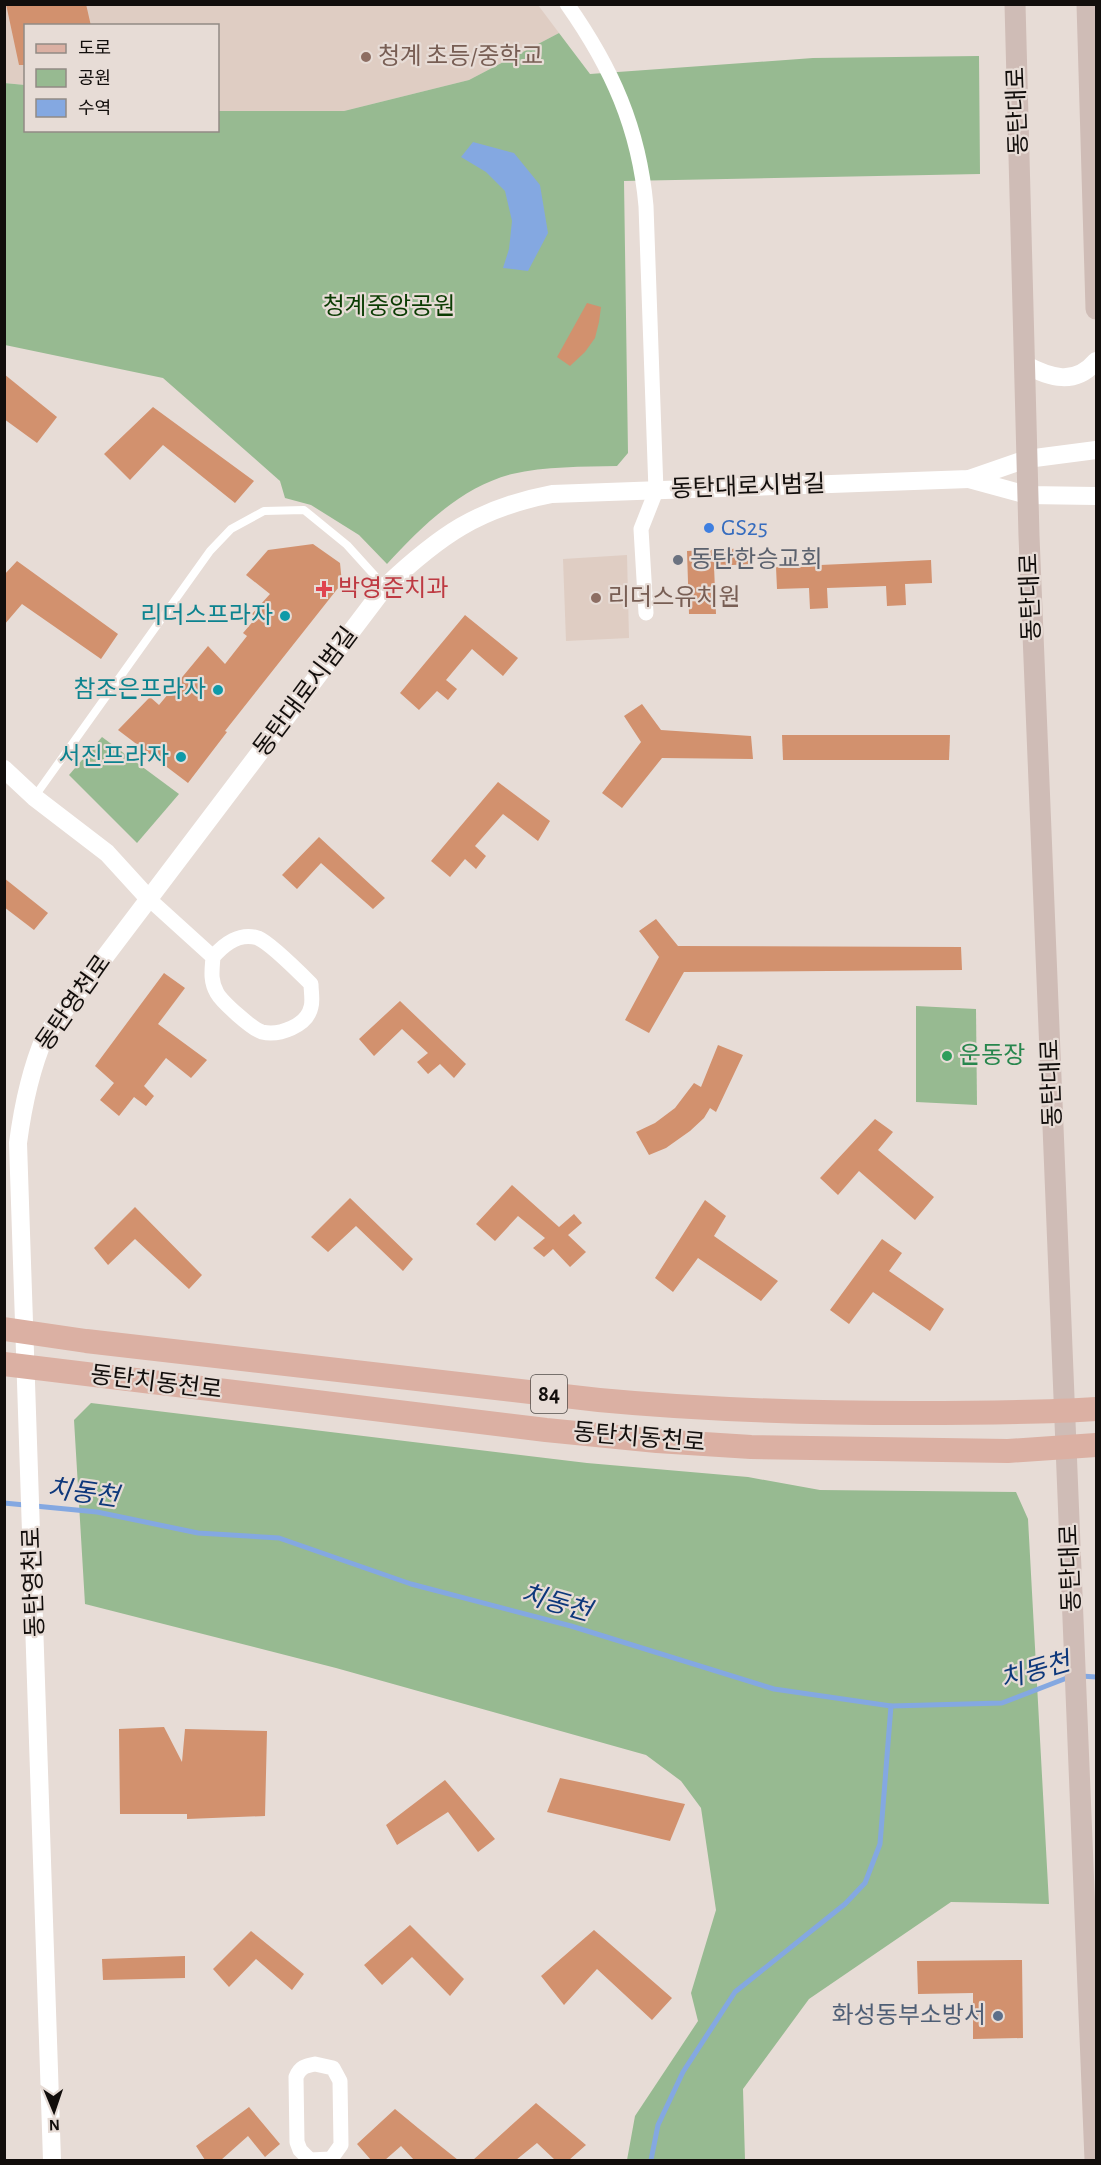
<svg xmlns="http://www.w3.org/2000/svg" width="1101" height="2165" font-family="'Alegreya Sans','Noto Sans KR',sans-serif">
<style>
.built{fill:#dfcdc3}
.green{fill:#97ba91}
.water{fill:#84a8e1}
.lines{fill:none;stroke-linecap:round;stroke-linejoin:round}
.stream{stroke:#84a8e1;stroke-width:5}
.building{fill:#d2916e}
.service{stroke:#fff;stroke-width:8}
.minor{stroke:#fff;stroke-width:15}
.tertiary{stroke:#fff;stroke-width:18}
.secondary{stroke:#cfbcb6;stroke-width:21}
.primary{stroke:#dbb0a3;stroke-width:24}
.education-dot{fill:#8d6e63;stroke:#e7dcd6;stroke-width:2}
.shop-dot{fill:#3f7fe0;stroke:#e7dcd6;stroke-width:2}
.worship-dot{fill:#6b7280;stroke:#e7dcd6;stroke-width:2}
.health-dot{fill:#e0444e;stroke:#e7dcd6;stroke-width:2}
.culture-dot{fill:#0f9aa8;stroke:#e7dcd6;stroke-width:2}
.leisure-dot{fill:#2e9e5b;stroke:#e7dcd6;stroke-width:2}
.service-dot{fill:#5c6f8a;stroke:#e7dcd6;stroke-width:2}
.labels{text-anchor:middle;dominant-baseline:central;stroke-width:4.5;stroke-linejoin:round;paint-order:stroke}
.shield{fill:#e7dcd6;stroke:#524c49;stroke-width:1.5}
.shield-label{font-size:22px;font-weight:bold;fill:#120e0c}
.education-label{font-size:24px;fill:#785e54;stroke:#e7dcd6;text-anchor:start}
.street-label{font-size:24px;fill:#120e0c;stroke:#e7dcd6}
.park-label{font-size:24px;fill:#0b3c03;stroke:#e7dcd6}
.shop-label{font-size:24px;fill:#366cbe;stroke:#e7dcd6;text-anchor:start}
.worship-label{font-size:24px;fill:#5b616d;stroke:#e7dcd6;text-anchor:start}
.health-label{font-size:24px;fill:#be3a42;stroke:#e7dcd6;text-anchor:start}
.culture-label{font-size:24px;fill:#0d838f;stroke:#e7dcd6;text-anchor:end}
.leisure-label{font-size:24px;fill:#27864d;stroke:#e7dcd6;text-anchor:start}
.service-label{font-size:24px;fill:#4e5e75;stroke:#e7dcd6;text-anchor:end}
.water-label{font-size:26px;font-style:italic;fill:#0e387b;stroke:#e7dcd6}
</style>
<rect width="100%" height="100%" fill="#e7dcd6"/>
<g class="built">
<polygon points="5,5 538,5 559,33 469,80 344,111 218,111 218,26 26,26 25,85 5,83"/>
<polygon points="627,555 629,638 566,641 563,559"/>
</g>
<g class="green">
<path d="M559 33 590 74 813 58 979 56 980 174 624 181 628 453 617 466C583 467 545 466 512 474 461 487 421 527 387 564L359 535 311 505 285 498 280 481 163 378 5 345 4 83 25 85 26 130H218V111H344L469 80Z"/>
<polygon points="102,737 179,794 137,843 69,775"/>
<polygon points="916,1006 976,1009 977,1105 916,1102"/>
<polygon points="91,1403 587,1463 748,1477 820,1490 1016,1492 1028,1519 1049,1904 951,1902 809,1999 743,2089 745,2160 627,2160 635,2116 698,2021 691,1993 716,1910 701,1808 681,1781 646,1755 336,1668 85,1604 74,1420"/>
</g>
<polygon class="water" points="473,142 514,153 540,185 548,233 528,271 503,268 509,249 512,221 505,191 486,172 461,157"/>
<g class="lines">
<g class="stream">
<polyline points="4,1503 97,1512 198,1533 279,1538 411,1584 571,1626 774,1689 891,1706 1002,1703 1072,1676"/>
<polyline points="1081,1676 1096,1677"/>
<polyline points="651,2160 658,2125 683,2072 735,1992 845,1904 865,1883 880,1844 891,1706"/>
</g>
</g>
<g class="building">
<polygon points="6,4 86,4 91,26 26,26 26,65 19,65"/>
<polygon points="587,303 601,307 599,322 595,338 585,352 570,366 557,357"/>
<polygon points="4,374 57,417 37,443 4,419"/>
<polygon points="153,407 254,481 235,503 163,445 130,480 104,454"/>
<polygon points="313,544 340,563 342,583 225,731 227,732 188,783 118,730 150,697 159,705 208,646 225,664 247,636 243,633 256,618 252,614 270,594 246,575 268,550"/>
<polygon points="751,548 752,564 714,566 716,614 689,614 687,551"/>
<polygon points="931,560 932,583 905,584 906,605 887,606 886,586 827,588 828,608 810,609 809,588 777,589 776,567"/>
<polygon points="17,561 118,634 101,659 22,604 4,625 4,575"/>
<polygon points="465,615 518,658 503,676 472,649 446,680 457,689 448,700 437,691 419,710 400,693"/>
<polygon points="642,704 661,730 751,736 753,759 662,758 622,808 602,793 641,742 624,716"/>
<polygon points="782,735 950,735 949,760 783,760"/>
<polygon points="498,782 550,821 538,841 503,814 475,846 486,856 476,869 465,859 450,877 431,861"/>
<polygon points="319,837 385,898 373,909 321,863 297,889 282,875"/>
<polygon points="4,878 48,913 34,930 4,907"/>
<polygon points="656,919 678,946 961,947 962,970 684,972 649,1033 625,1020 659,957 639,931"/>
<polygon points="164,973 185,988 158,1024 207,1060 191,1078 166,1058 144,1086 154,1096 146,1106 134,1097 119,1116 100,1100 114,1083 95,1066"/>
<polygon points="400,1001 466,1064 454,1078 440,1064 428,1074 417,1062 428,1053 402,1029 374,1056 359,1039"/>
<polygon points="718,1045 743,1055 716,1112 710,1108 704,1118 690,1131 666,1148 649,1155 636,1132 655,1123 675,1108 694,1083 701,1087"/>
<polygon points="875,1119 893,1132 878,1150 934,1197 915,1220 859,1171 838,1195 820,1178"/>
<polygon points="512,1185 559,1227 574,1214 582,1223 568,1235 586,1252 570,1267 553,1249 544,1257 533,1248 545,1238 518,1216 495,1241 476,1224"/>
<polygon points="350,1198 413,1259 403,1271 356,1226 328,1252 311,1237"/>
<polygon points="705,1200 726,1216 714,1236 778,1281 761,1301 698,1258 673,1292 655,1278"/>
<polygon points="135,1207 202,1275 189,1289 135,1239 108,1265 94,1248"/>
<polygon points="882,1239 902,1253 889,1271 944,1309 930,1331 873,1292 849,1324 830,1310"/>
<polygon points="164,1727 182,1762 185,1729 267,1731 265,1816 187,1819 187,1814 120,1814 119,1729"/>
<polygon points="560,1778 685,1804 670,1841 547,1812"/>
<polygon points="445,1780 495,1839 478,1852 448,1812 397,1845 386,1825"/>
<polygon points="410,1925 464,1979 450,1996 412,1957 382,1985 364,1965"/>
<polygon points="594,1930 672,1998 652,2020 597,1969 564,2005 541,1976"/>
<polygon points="251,1931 304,1974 292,1990 256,1959 229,1987 213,1969"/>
<polygon points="185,1956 185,1978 103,1980 102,1959"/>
<polygon points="1022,1960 1023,2038 973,2039 973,1993 918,1994 917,1961"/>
<polygon points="536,2103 586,2145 569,2160 555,2160 537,2143 516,2160 473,2160"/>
<polygon points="249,2107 280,2144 265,2157 248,2136 221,2160 205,2160 196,2146"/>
<polygon points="395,2109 418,2128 458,2160 414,2160 401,2146 385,2160 371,2160 357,2144"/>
</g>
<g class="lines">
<polyline class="service" points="35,796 210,551 231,529 264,511 304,510 347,545 385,587"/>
<g class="minor">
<path d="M567 4C612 68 639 128 646 206L656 491 641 529 646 613"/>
<path d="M149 899 213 957C212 970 210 981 217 993 222 1002 252 1029 262 1032 279 1036 307 1026 311 1007 313 1001 311 991 311 984 301 974 270 943 258 938 240 932 224 944 213 957"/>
<path d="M315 2064 333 2068 340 2081 341 2145 331 2159 310 2160 300 2150 297 2142 296 2077C300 2067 305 2066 315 2064Z"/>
</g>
<g class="tertiary">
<path d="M1024 364C1050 378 1075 386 1096 361"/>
<polyline points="969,479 1027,495 1096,496"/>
<polyline points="4,769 34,797 107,853 149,899"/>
<path d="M52 2160 18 1143C23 1105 30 1071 45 1036L385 587C439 536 478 508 552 494L969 479 1027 459 1096 450"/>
</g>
<g class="secondary">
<polyline points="1015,4 1029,536 1095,2160"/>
<polyline points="1087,4 1096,309"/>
</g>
<g class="primary">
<path d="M4 1329 86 1341 599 1400C704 1410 809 1413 914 1413 975 1413 1036 1413 1096 1409"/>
<polyline points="4,1364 546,1430 657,1441 751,1447 1008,1451 1096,1445"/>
</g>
</g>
<g class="education-dot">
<circle cx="366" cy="57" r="6"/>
<circle cx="596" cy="598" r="6"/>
</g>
<circle class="shop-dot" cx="709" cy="528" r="6"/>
<circle class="worship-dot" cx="678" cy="560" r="6"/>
<path class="health-dot" d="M321 580h6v6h6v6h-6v6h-6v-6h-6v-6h6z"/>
<g class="culture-dot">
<circle cx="285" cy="616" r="6"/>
<circle cx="218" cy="690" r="6"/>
<circle cx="181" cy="757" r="6"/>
</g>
<circle class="leisure-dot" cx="947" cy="1056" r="6"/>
<circle class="service-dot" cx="998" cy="2016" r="6"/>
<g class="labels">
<rect class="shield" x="531" y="1375" width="36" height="38" rx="4.5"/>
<g class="shield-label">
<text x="549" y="1394">84</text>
</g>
<g class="education-label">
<text x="378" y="57">청계 초등/중학교</text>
<text x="608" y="598">리더스유치원</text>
</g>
<g class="street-label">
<text transform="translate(1018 111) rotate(-92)">동탄대로</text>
<text transform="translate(748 487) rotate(-2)">동탄대로시범길</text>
<text transform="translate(1031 597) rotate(-92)">동탄대로</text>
<text transform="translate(306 692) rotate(-53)">동탄대로시범길</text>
<text transform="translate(74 1003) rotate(-55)">동탄영천로</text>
<text transform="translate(1052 1083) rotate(-92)">동탄대로</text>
<text transform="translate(156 1383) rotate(7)">동탄치동천로</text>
<text transform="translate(639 1438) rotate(5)">동탄치동천로</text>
<text transform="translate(1071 1568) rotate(-92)">동탄대로</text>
<text transform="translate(34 1582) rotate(-92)">동탄영천로</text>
</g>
<g class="park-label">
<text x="389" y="307">청계중앙공원</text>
</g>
<g class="shop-label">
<text x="721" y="528">GS25</text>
</g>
<g class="worship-label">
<text x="690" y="560">동탄한승교회</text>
</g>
<g class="health-label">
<text x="338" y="589">박영준치과</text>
</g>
<g class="culture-label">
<text x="273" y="616">리더스프라자</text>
<text x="206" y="690">참조은프라자</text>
<text x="169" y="757">서진프라자</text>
</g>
<g class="leisure-label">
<text x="959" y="1056">운동장</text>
</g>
<g class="service-label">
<text x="986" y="2016">화성동부소방서</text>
</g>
<g class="water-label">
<text transform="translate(83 1493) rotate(8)">치동천</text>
<text transform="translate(556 1603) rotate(16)">치동천</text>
<text transform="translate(1035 1671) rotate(-16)">치동천</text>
</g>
</g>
<rect width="1101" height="2165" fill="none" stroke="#120e0c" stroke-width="12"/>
<rect x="24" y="24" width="195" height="108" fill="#e7dcd6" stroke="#928a85" stroke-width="1.5"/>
<rect x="36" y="44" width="30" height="9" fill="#dbb0a3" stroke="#928a85" stroke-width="1.5"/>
<text x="78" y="54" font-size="18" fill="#120e0c">도로</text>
<rect x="36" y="69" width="30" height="18" fill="#97ba91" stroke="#928a85" stroke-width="1.5"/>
<text x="78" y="84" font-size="18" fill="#120e0c">공원</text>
<rect x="36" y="99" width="30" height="18" fill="#84a8e1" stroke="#928a85" stroke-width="1.5"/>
<text x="78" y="114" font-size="18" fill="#120e0c">수역</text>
<g transform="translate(54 2111) rotate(178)" stroke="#e7dcd6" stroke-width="4.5" paint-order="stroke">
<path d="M0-4.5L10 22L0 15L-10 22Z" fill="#120e0c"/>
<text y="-9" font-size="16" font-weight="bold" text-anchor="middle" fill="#120e0c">N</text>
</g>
</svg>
